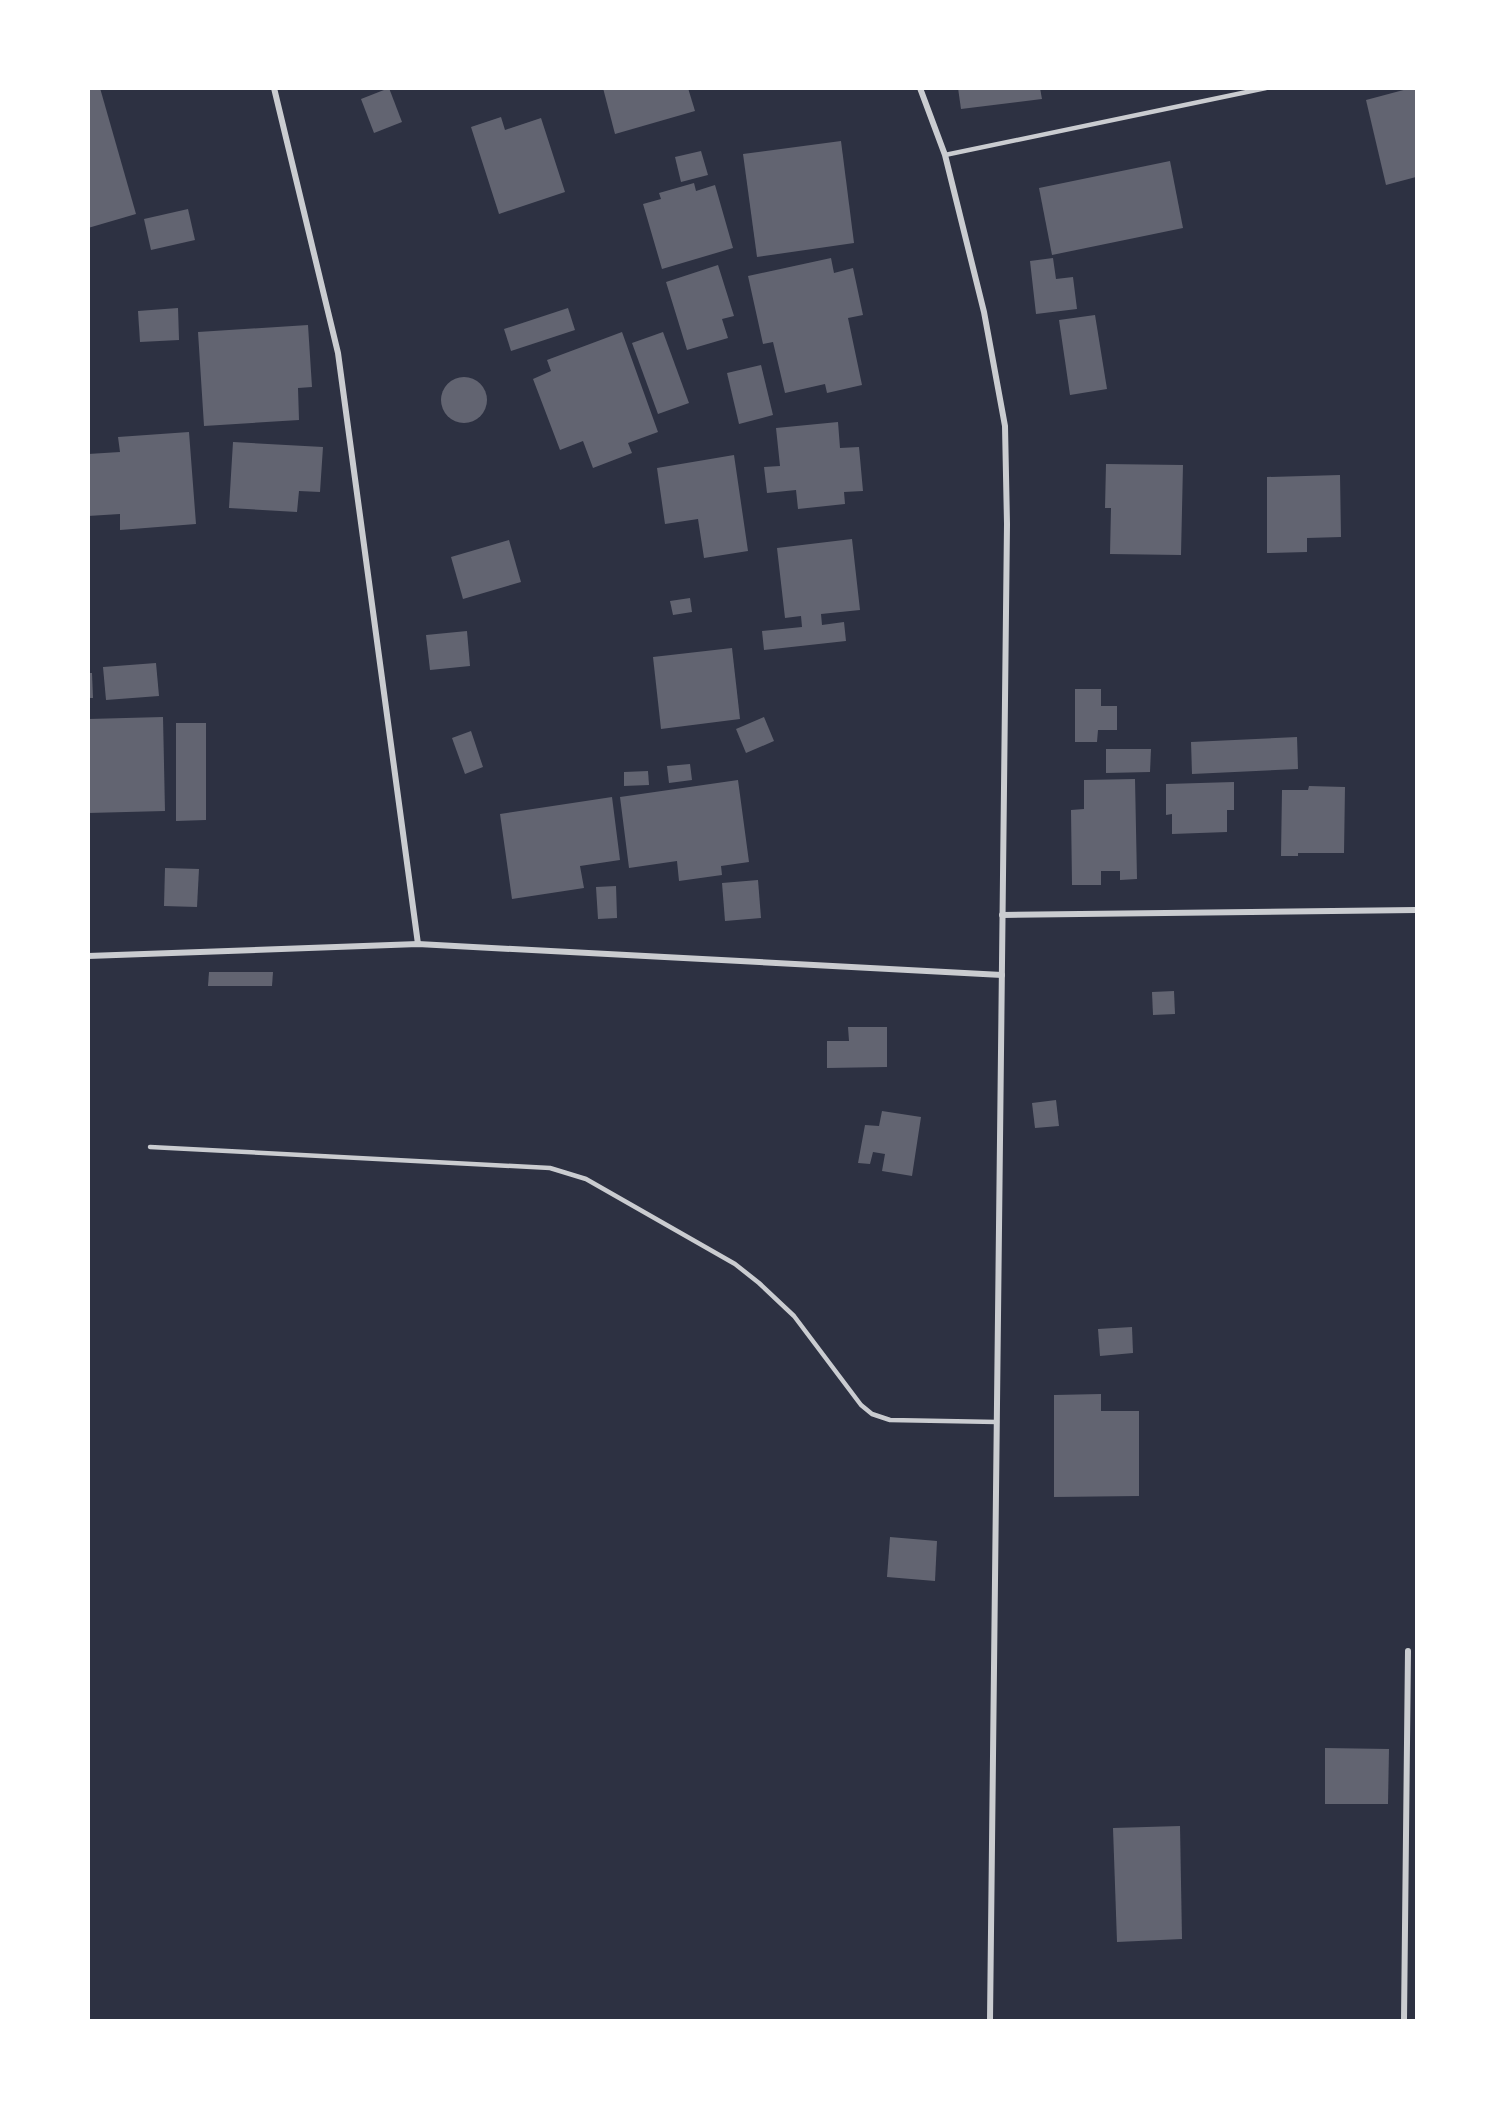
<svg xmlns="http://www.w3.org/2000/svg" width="1505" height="2109" font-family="Arial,sans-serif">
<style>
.building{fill:#626471}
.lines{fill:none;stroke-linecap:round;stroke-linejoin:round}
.service{stroke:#caccd0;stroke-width:4.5}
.minor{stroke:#caccd0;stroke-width:6}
</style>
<rect width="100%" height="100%" fill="#2d3142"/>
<g class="building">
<polygon points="88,88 100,88 136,214 88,228"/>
<polygon points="389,88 402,122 374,133 361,99"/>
<polygon points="603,88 688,88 695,111 615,134"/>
<polygon points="958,88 1040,88 1042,99 961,109"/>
<polygon points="1411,88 1416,88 1416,177 1386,185 1366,100"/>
<polygon points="501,117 505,130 541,118 565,192 499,214 471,127"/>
<polygon points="841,141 854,243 757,257 743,154"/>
<polygon points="701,151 708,175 681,182 675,157"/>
<polygon points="1170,161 1183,228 1052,255 1039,188"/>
<polygon points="694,183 696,191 715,185 733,248 662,269 643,204 661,199 659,193"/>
<polygon points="188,209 195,240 151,250 144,219"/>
<polygon points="831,258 834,273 853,268 863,315 848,318 862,385 827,393 825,384 785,393 773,342 763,344 748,276"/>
<polygon points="1053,258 1056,279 1073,277 1077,309 1036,314 1030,261"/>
<polygon points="718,265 734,316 722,319 728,338 687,350 666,282"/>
<polygon points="178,308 179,340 140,342 138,311"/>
<polygon points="568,308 575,330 511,351 504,329"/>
<polygon points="1095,315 1107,389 1070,395 1059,320"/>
<polygon points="308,325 312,387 298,388 299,420 204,426 198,332"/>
<polygon points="622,332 658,432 628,443 632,453 593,468 583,441 560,450 533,379 551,371 547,360"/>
<polygon points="663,332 689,403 658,414 632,343"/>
<polygon points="761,365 773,415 739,424 727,373"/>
<circle cx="464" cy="400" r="23"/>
<polygon points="838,422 840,448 859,447 863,491 844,492 845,504 798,509 796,490 767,493 764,467 780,466 776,428"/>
<polygon points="189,432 196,524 120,530 120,514 88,516 88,454 120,452 118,437"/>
<polygon points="233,442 323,447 320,492 299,491 297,512 229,508"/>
<polygon points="734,455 748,551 704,558 698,519 665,524 657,468"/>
<polygon points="1106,464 1183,465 1181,555 1110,554 1111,508 1105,508"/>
<polygon points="1340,475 1341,537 1307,538 1307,552 1267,553 1267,477"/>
<polygon points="852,539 860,610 821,614 822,625 844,622 846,641 764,650 762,631 802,627 801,616 785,618 777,548"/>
<polygon points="509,540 521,582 463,599 451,557"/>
<polygon points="690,598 692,612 673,615 670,601"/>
<polygon points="467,631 470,666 430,670 426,635"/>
<polygon points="732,648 740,719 661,729 653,657"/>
<polygon points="156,663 159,696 106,700 103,667"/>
<polygon points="88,673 92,673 93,698 88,698"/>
<polygon points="1075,689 1101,689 1101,706 1117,706 1117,730 1098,730 1097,742 1075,742"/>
<polygon points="163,717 165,811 88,813 88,719"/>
<polygon points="764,717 774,741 746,753 736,729"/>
<polygon points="176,723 206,723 206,820 176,821"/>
<polygon points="471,731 483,767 465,774 452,738"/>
<polygon points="1297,737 1298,769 1192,774 1191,742"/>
<polygon points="1106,749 1151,749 1150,772 1106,773"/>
<polygon points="690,764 692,780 669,783 667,766"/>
<polygon points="648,771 649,785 624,786 624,772"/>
<polygon points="1135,779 1137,879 1120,880 1120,871 1101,871 1101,885 1072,885 1071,810 1084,809 1084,780"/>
<polygon points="738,780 749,862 721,866 722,875 679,881 677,861 629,868 620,797"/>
<polygon points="1234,782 1234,810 1227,810 1227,832 1172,834 1172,814 1166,815 1166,784"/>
<polygon points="1309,786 1345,787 1344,853 1298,853 1298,856 1281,856 1282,790 1308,790"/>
<polygon points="612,797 620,860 580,866 584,888 512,899 500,814"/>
<polygon points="165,868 199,869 197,907 164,906"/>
<polygon points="758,880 761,918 725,921 722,883"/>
<polygon points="616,886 617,918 598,919 596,887"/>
<polygon points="209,972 273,972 272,986 208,986"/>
<polygon points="1174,991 1175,1014 1153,1015 1152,992"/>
<polygon points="848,1027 887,1027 887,1067 827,1068 827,1041 849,1041"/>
<polygon points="1056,1100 1059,1126 1035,1128 1032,1103"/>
<polygon points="882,1111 921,1117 912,1176 882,1171 885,1154 873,1152 870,1164 858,1163 865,1125 879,1126"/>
<polygon points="1132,1327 1133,1353 1100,1356 1098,1329"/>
<polygon points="1101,1394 1101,1411 1139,1411 1139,1496 1054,1497 1054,1395"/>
<polygon points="890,1537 937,1541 935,1581 887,1577"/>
<polygon points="1325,1748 1389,1749 1388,1804 1325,1804"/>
<polygon points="1180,1826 1182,1939 1117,1942 1113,1828"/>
</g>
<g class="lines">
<g class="service">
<polyline points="945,155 1266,88"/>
<polyline points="150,1147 550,1168 586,1179 735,1264 759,1283 794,1316 861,1405 872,1414 890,1420 997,1422"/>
</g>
<g class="minor">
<polyline points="274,88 338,353 418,944"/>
<polyline points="920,88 945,155 984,312 1005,426 1007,524 990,2020"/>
<polyline points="1002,915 1416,910"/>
<polyline points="88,956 418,944 1002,975"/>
<polyline points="1404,2020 1408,1651"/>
</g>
</g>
<rect width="1505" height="2109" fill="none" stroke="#ffffff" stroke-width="180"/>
</svg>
